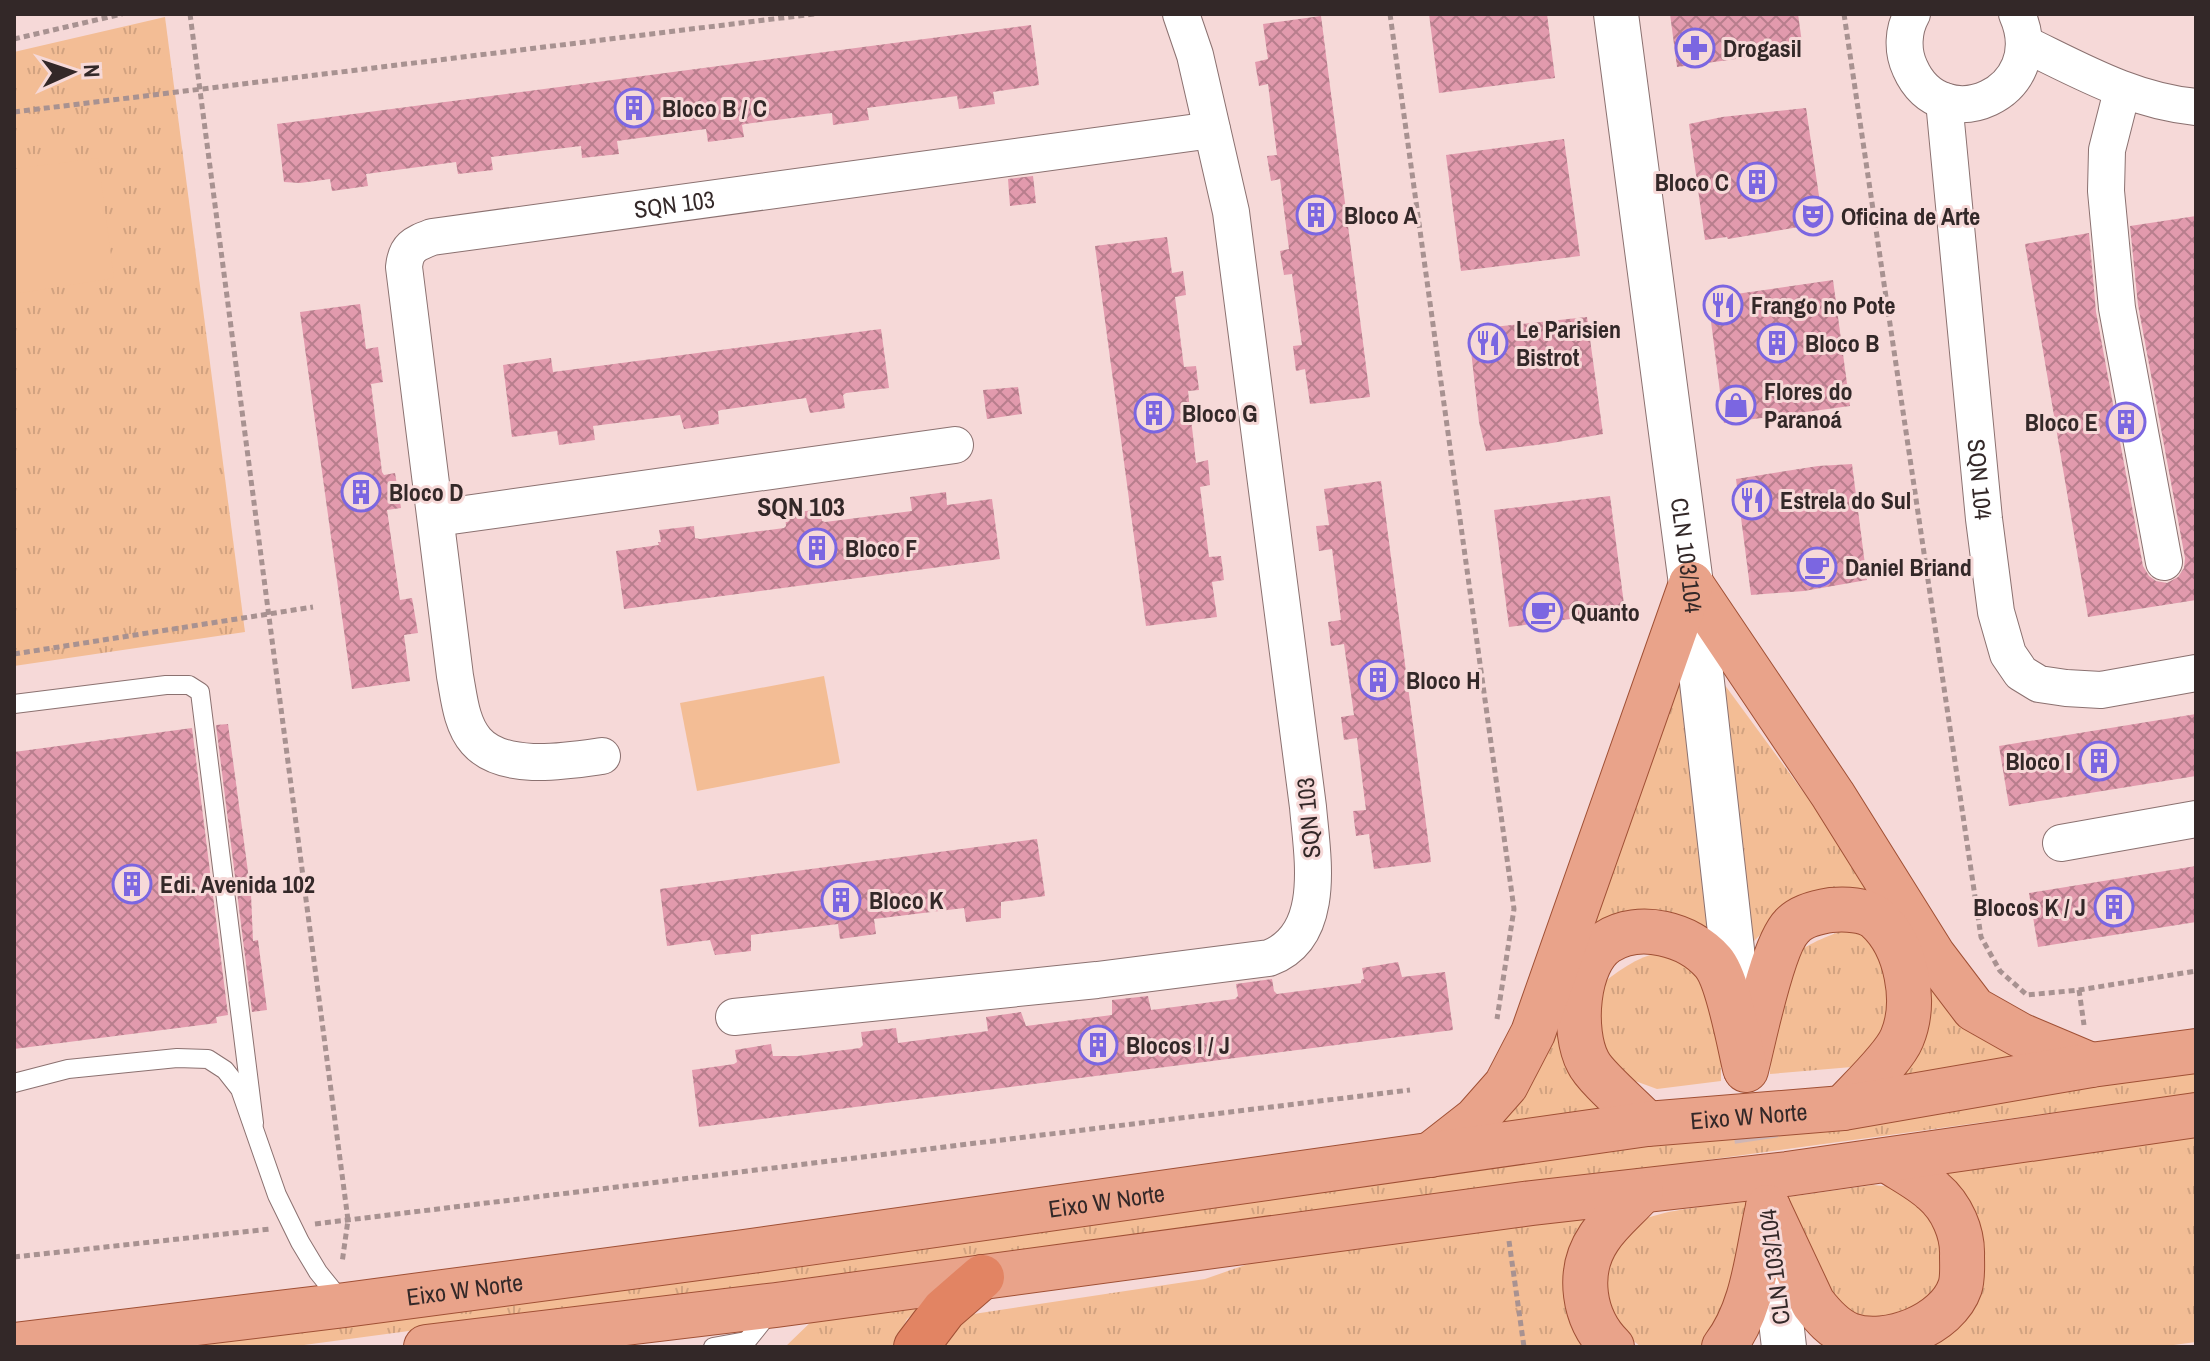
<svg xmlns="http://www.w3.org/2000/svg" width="2210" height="1361" font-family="'Archivo Narrow',sans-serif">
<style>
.grass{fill:url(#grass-tufts)}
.pitch{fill:#f3bd95}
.building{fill:url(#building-cross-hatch)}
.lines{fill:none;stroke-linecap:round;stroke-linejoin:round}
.tertiary-tunnel{stroke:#cfb6b5;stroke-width:44;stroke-dasharray:44 22;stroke-linecap:butt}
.service-casing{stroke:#8b7170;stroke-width:20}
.minor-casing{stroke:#8b7170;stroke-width:38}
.tertiary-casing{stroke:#8b7170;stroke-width:46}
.primary-casing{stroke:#a05035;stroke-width:46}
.trunk-casing{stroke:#a05035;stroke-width:46}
.path{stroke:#a89291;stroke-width:5;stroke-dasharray:6 4;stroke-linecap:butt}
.service{stroke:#fff;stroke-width:18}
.minor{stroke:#fff;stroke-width:36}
.tertiary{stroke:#fff;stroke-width:44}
.primary{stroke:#e9a38a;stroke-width:44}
.trunk{stroke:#e28463;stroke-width:44}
.labels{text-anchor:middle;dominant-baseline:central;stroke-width:6;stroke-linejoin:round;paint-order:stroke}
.poi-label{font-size:24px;font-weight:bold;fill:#332828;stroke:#f6d9d8;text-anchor:start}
.street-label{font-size:24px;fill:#332828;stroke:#f6d9d8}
.neighbourhood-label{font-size:26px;font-weight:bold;fill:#332828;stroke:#f6d9d8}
</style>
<defs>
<pattern id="grass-tufts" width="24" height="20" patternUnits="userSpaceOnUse" patternTransform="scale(2)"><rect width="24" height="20" fill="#f3bd95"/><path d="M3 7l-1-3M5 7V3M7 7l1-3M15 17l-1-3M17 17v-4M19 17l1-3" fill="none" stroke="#d1a280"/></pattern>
<pattern id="building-cross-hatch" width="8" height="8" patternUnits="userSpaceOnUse" patternTransform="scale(2)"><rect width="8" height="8" fill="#e29aad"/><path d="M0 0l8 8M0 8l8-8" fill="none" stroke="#b87e8d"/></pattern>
</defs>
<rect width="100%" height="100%" fill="#f6d9d8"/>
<g class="grass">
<polygon points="165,17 245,632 14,666 14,52"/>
<polygon points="1682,667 1722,964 1689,936 1579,971 1629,1113 1478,1134"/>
<polygon points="1716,673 1906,932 2047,1057 1875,1080 1889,1071 1891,927 1762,933 1750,945"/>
<path d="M1843 930 1877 938 1894 987 1884 1031 1852 1067 1770 1074C1771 1055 1779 975 1789 962 1801 945 1825 938 1843 930Z"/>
<path d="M1663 951 1696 960 1721 1034V1081L1657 1089 1616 1074 1599 1054 1596 989C1617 971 1635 958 1663 951Z"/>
<polygon points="2196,1072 2196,1093 1334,1211 1063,1244 289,1347 110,1347"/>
<polygon points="2196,1127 2196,1342 2159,1347 1876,1347 1959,1311 1924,1171"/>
<polygon points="1873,1185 1894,1187 1942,1217 1943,1291 1885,1327 1833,1306 1807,1250 1788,1197"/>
<path d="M1751 1201 1741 1292 1705 1346 1641 1347 1620 1330 1602 1289C1607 1275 1612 1246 1620 1235 1640 1208 1719 1206 1751 1201Z"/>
<polygon points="1612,1209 1603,1347 931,1347 967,1315 1205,1279 1268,1257"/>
<polygon points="934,1296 907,1319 893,1347 785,1347 816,1317"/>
</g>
<g class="pitch">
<polygon points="98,158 114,278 14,294 14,169"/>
<polygon points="824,676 840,763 697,791 680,703"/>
</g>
<g class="building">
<polygon points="1429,14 1547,14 1555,78 1439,93"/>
<polygon points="1670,14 1798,14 1803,50 1677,67"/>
<polygon points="1321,16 1370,397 1310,404 1305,369 1296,371 1293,346 1302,345 1292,274 1284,275 1280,251 1289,249 1280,179 1271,181 1267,156 1277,155 1268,84 1259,86 1255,62 1268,59 1263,24"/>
<polygon points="1031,25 1039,85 993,92 995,104 959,109 957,96 867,108 869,120 833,125 832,113 745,124 742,125 744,137 708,142 706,129 617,141 619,154 582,158 581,146 491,157 493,170 458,174 456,162 366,174 368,186 332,191 330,179 300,183 284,182 277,124"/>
<polygon points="1806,108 1823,223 1728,239 1727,237 1705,240 1689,124 1722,117"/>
<polygon points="1564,139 1580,256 1461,271 1446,155"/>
<polygon points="1033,176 1036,203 1010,206 1008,179"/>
<polygon points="2196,216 2196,600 2088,617 2025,244 2089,233 2096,312 2143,566 2149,576 2156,581 2167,583 2178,577 2184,568 2185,558 2138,305 2130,226"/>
<polygon points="1167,237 1172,273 1183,271 1186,295 1175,297 1184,367 1196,366 1199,390 1188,391 1196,463 1208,460 1210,485 1200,487 1209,557 1221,556 1224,580 1212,582 1217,617 1146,626 1095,246"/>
<polygon points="1833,280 1850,406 1724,423 1708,298"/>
<polygon points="360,304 366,349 378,347 383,382 371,384 382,472 384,475 395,473 401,508 387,510 400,600 412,598 418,633 404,635 410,681 352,689 300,312"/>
<polygon points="1587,317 1603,434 1552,443 1486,451 1479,422 1469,333 1493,330 1493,327"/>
<polygon points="881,329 889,388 846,393 843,395 845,408 810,413 806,398 721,410 718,411 719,424 684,429 680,415 593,426 595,440 559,445 557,431 512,437 503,365 551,358 553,372"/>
<polygon points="1018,387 1022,414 987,419 983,390"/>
<polygon points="1852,464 1867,580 1804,591 1751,595 1736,479 1818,466"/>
<polygon points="1381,481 1431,862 1374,869 1369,834 1356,836 1353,811 1366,810 1357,738 1344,740 1341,717 1354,715 1344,644 1331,646 1328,622 1341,620 1332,549 1319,551 1316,526 1329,525 1324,489"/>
<polygon points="946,492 947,505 992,499 1000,559 624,609 616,551 659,545 658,542 661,542 659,530 694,526 695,538 700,539 784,528 786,526 785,514 820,509 822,521 825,522 912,511 910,497"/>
<polygon points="1610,496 1625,612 1509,627 1494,510"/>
<polygon points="2196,714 2196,776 2009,806 1999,746"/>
<polygon points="228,724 251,894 253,941 258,940 267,1010 252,1012 216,725"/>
<polygon points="192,728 228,1015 216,1017 217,1023 14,1049 14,752"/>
<polygon points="1037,839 1045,896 1001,902 1001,918 966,922 964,908 874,919 876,934 840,939 838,924 751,935 751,951 715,955 710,940 667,946 660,889"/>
<polygon points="2196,866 2196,922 2038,947 2029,893"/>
<polygon points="1398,962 1402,977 1445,972 1453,1030 699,1127 692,1070 734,1064 737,1062 735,1050 771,1044 773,1056 798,1056 860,1048 863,1045 861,1032 896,1028 898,1043 988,1031 986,1017 1021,1012 1026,1026 1112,1015 1112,1000 1148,996 1151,1010 1235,999 1238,996 1236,984 1272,979 1274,991 1277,994 1361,983 1361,980 1364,979 1362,968"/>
</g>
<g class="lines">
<polyline class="tertiary-tunnel" points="1750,1097 1764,1188"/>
<defs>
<g id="service">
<polyline points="14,704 166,685 189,685 200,692 254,1123"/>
<polyline points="14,1083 68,1069 177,1058 208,1059 225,1070 240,1089 277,1195 300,1242 318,1272 343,1303"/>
<polyline points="713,1347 746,1341"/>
<polyline points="742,1347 770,1312"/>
</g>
<g id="minor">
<path d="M1912 14C1903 30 1902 51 1910 68 1942 141 2052 93 2017 14"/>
<path d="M2025 44C2081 71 2133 101 2196 107"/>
<polyline points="2122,91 2107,150 2106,191 2117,308 2164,562"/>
<path id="s1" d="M1944 101 1984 519 1996 612 2008 654 2021 673 2039 684 2066 688 2101 690 2196 673"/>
<polyline points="437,518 955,445"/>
<path id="s2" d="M602 756C567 761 503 772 476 741 461 724 459 697 455 676L404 267C406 247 414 244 432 237L1212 130"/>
<polyline points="2061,843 2196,819"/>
<path d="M734 1017 1097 980 1269 958C1328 936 1312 855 1308 807L1231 212 1195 55 1181 14"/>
</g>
<g id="tertiary">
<path id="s3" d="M1616 14 1691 584 1739 1012"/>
<polyline points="1769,1218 1784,1347"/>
</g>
<g id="primary">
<polyline points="1691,584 1833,795 1933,955 1974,1009 2020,1035 2091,1065"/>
<path d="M1746 1070C1754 1039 1772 946 1792 926 1801 916 1818 912 1831 910 1844 909 1866 909 1877 919 1907 946 1917 1002 1902 1038 1894 1058 1858 1091 1843 1108"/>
<path d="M1647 1124C1634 1110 1595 1077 1588 1062 1572 1032 1576 962 1607 942 1639 921 1689 934 1713 962 1728 979 1739 1043 1745 1068"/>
<polyline points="1430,1155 1476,1119 1506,1085 1533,1033 1691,584"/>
<path d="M1768 1207 1813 1303C1823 1316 1834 1329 1850 1335 1887 1348 1947 1325 1960 1287 1963 1278 1962 1265 1962 1256 1963 1233 1952 1207 1933 1191 1920 1179 1902 1170 1887 1160"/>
<path id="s4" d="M14 1345 345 1305 744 1252 1647 1124 1843 1108 2091 1065 2196 1051"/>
<polyline points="426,1347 776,1305 1532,1203 1787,1174 2196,1115"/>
<path d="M1612 1347C1583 1319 1576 1272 1599 1238 1610 1221 1628 1207 1641 1192"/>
<path d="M1724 1347C1754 1308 1757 1254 1768 1207"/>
</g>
<polyline id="trunk" points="916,1347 944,1310 982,1277"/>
</defs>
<use href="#service" class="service-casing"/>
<use href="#minor" class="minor-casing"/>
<use href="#tertiary" class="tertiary-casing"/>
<use href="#primary" class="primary-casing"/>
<use href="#trunk" class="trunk-casing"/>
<g class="path">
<polyline points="190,14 348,1220 342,1263"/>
<polyline points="1390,14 1514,909 1497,1019"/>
<polyline points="1844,14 1981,937 2000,971 2027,995 2079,990 2196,971"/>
<polyline points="14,39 122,14"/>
<polyline points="14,112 814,14"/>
<polyline points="14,654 313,607"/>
<polyline points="2079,990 2084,1025"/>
<polyline points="315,1224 1410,1090"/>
<polyline points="1509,1241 1524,1347"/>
<polyline points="14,1257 270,1229"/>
</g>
<use href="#service" class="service"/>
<use href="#minor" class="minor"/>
<use href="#tertiary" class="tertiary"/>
<use href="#primary" class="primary"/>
<use href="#trunk" class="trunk"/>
</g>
<defs>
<symbol id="pharmacy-ring" viewBox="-11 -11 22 22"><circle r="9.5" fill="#f6d9d8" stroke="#7b66e1" stroke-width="1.5"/><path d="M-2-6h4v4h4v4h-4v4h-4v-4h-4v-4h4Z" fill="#7b66e1"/></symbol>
<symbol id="building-ring" viewBox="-11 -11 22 22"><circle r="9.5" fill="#f6d9d8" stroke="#7b66e1" stroke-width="1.5"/><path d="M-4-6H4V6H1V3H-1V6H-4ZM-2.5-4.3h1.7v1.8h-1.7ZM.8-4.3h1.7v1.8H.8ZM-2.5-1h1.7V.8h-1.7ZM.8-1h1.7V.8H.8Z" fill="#7b66e1"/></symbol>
<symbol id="theatre-ring" viewBox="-11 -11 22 22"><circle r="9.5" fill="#f6d9d8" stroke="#7b66e1" stroke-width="1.5"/><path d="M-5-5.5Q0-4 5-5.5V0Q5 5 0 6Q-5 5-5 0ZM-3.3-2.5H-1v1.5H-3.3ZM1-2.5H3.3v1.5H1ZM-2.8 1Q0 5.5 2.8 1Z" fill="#7b66e1"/></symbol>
<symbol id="restaurant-ring" viewBox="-11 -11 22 22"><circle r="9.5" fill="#f6d9d8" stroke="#7b66e1" stroke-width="1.5"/><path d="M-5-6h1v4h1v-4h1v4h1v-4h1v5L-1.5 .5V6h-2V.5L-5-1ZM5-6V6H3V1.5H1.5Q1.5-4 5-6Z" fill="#7b66e1"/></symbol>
<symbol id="shop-ring" viewBox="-11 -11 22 22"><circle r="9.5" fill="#f6d9d8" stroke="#7b66e1" stroke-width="1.5"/><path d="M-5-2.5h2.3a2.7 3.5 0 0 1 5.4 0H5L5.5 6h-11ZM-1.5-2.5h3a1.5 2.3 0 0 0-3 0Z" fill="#7b66e1"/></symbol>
<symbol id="cafe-ring" viewBox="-11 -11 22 22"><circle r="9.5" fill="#f6d9d8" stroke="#7b66e1" stroke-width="1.5"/><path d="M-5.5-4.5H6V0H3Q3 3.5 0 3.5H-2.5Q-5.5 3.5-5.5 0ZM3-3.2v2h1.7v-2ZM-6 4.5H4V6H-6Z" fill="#7b66e1"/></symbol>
</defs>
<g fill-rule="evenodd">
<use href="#pharmacy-ring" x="1673" y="26" width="44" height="44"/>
<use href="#building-ring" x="612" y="86" width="44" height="44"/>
<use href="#building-ring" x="1735" y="160" width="44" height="44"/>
<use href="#building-ring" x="1294" y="193" width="44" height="44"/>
<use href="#theatre-ring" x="1791" y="194" width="44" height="44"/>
<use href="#restaurant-ring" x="1701" y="283" width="44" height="44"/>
<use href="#restaurant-ring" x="1466" y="321" width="44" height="44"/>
<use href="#building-ring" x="1755" y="321" width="44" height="44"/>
<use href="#shop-ring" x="1714" y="383" width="44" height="44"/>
<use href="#building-ring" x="1132" y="391" width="44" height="44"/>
<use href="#building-ring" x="2104" y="400" width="44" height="44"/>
<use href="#building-ring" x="339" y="470" width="44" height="44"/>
<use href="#restaurant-ring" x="1730" y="478" width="44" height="44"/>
<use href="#building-ring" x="795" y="526" width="44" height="44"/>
<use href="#cafe-ring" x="1795" y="545" width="44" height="44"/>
<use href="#cafe-ring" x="1521" y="590" width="44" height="44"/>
<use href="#building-ring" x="1356" y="658" width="44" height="44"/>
<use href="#building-ring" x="2077" y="739" width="44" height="44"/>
<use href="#building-ring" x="110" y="862" width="44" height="44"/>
<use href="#building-ring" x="819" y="878" width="44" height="44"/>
<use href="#building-ring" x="2092" y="885" width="44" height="44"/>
<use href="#building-ring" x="1076" y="1023" width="44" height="44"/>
</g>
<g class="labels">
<g class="poi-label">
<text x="1723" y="48">Drogasil</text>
<text x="662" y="108">Bloco B / C</text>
<text x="1729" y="182" text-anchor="end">Bloco C</text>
<text x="1344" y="215">Bloco A</text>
<text x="1841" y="216">Oficina de Arte</text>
<text x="1751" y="305">Frango no Pote</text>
<text x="1516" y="329">Le Parisien<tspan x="1516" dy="28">Bistrot</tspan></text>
<text x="1805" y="343">Bloco B</text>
<text x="1764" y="391">Flores do<tspan x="1764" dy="28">Paranoá</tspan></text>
<text x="1182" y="413">Bloco G</text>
<text x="2098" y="422" text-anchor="end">Bloco E</text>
<text x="389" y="492">Bloco D</text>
<text x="1780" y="500">Estrela do Sul</text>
<text x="845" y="548">Bloco F</text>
<text x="1845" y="567">Daniel Briand</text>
<text x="1571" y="612">Quanto</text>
<text x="1406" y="680">Bloco H</text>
<text x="2071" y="761" text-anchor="end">Bloco I</text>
<text x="160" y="884">Edi. Avenida 102</text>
<text x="869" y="900">Bloco K</text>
<text x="2086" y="907" text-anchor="end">Blocos K / J</text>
<text x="1126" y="1045">Blocos I / J</text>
</g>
<g class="street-label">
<text stroke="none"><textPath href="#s2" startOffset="902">SQN 103</textPath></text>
<text stroke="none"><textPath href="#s1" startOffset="380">SQN 104</textPath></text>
<text stroke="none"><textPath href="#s3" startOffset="546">CLN 103/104</textPath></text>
<text transform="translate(1308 818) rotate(-95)">SQN 103</text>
<text stroke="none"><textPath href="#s4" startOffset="1750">Eixo W Norte</textPath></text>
<text stroke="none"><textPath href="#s4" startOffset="1102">Eixo W Norte</textPath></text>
<text transform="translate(1774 1267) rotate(-97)">CLN 103/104</text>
<text stroke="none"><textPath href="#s4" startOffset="454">Eixo W Norte</textPath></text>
</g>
<g class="neighbourhood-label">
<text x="801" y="506">SQN 103</text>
</g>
</g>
<rect width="2210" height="1361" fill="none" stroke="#332828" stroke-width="32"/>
<g transform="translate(72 72) rotate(87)" stroke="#f6d9d8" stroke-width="6" paint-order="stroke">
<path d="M0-6L14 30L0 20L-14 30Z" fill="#332828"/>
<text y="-12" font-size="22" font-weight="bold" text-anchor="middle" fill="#332828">N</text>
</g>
</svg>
